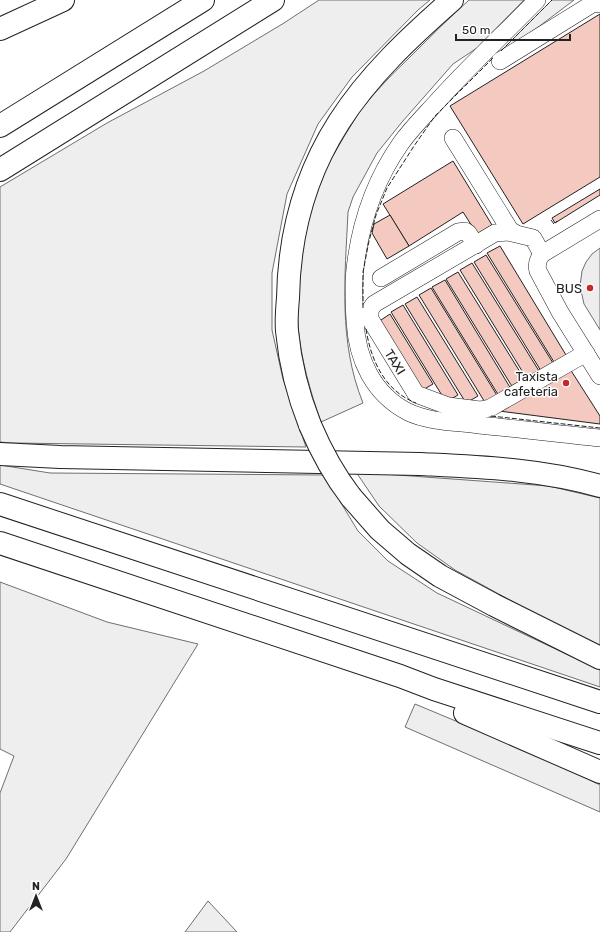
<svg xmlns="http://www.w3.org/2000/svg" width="600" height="932" font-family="Rubik,sans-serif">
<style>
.green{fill:#eee;stroke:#6f6f6f}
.parking{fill:#ededed;stroke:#6f6f6f}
.building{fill:#f3c9c0;stroke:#222}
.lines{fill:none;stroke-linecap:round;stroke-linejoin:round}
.minor-casing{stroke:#222;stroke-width:18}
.highway-casing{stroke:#222;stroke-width:24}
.minor{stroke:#fff;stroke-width:17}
.highway{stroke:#fff;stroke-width:22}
.highway-bridge-casing{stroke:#222;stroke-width:24;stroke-linecap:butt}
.highway-bridge{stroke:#fff;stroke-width:22}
.fence{stroke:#222;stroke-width:1;stroke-dasharray:5 2;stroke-linecap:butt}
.poi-dot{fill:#c62828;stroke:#fff;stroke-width:1.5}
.labels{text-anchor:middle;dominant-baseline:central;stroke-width:3;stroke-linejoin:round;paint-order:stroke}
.poi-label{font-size:13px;fill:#222;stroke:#fff;text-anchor:end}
.street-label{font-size:13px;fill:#222;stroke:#fff}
</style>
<rect width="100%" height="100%" fill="#fff"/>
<g class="green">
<polygon points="319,0 430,0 418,10 352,77 318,124 287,194 272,273 272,330 283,379 306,447 12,443 0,442 0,187 107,123 204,71 284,23"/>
<path d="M469 0H524L477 48 453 64 402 122 377 153 353 197 348 212C345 277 338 341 363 403L321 422C310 391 301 359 298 326 295 281 302 225 319 183 326 166 336 151 345 135 351 126 356 116 363 107 377 90 392 74 408 59 428 39 448 19 469 0Z"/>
<polygon points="552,0 574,0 541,25 496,56"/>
<polygon points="0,465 50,473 324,475 358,531 388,561 437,593 600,670 600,687 0,484"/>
<polygon points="356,472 549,486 600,498 600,647 557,626 455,570 417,543 379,506"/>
<polygon points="0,582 107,622 198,644 66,859 10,932 0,932 0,793 14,756 0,749"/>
<polygon points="415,704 561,765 600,785 600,812 405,727"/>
<polygon points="208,901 237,932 185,932"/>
</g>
<polygon class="parking" points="600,248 600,330 584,304 580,286 582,271 586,262 592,254"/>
<g class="building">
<polygon points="600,14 600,177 523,224 450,106"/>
<polygon points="453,161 492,225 477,234 463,212 409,246 383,204"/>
<polygon points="600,189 600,195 555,223 552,218"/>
<polygon points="390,215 409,246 387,259 372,233 374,224"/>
<polygon points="500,246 566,355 554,362 487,253"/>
<polygon points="486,255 553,363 541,371 474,262"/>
<polygon points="472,263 539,371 527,379 460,270"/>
<polygon points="458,272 525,380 513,388 446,279"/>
<polygon points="445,280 511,389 499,396 432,287"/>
<polygon points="431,288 498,397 486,404 419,295"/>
<polygon points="417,297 478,396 466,403 405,304"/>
<polygon points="403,305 458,395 446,402 391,312"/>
<polygon points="390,314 433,384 421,391 378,322"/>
<polygon points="570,369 600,416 600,424 499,411"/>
</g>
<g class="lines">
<defs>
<g id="minor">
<path d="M537 0C503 35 467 68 435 104 423 117 411 129 401 143 375 180 360 224 355 269 353 286 354 303 355 321 357 359 373 394 408 412 429 422 456 422 479 425 520 429 560 434 600 438"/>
<polyline points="500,61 592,4 596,3 600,4"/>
<polyline points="453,138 510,230 515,233"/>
<path d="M600 219 542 254C538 259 536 264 538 271L560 312 600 376"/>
<polyline points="542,254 533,238 508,232 495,233 374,304 370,310 370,319 416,394 448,406 480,410 490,408 586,353"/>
<polyline points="381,278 458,232 465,231 468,233 476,245"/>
</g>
<g id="highway">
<polyline points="0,29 63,0"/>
<polyline points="0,126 203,0"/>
<polyline points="0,170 273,0"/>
<path d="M310 425C298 395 290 363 287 331 286 320 287 309 288 298 289 236 305 175 339 122 369 75 410 37 452 0"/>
<path d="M0 454 60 457 420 464C480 467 541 469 600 486"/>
<polyline points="351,497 380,530 408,554 440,576 494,605 600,658"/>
<polyline points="0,504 600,702"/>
<polyline points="0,543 400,676 434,689 600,743"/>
<polyline points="465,713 600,772"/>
</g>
</defs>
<use href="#minor" class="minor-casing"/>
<use href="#highway" class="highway-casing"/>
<use href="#minor" class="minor"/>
<use href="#highway" class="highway"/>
<defs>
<path id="highway-bridge" d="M310 425C321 451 334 475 351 497"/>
</defs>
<use href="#highway-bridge" class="highway-bridge-casing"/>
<use href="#highway-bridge" class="highway-bridge"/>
<g class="fence">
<polyline points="501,51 552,0"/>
<polyline points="551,220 554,224 557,221"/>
<polyline points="363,308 363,272 369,241 376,215 387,188 414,146 435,116 493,58"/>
<path d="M366 329C371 361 385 391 416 403"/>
<polyline points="491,416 600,428"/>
</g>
</g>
<g class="poi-dot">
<circle cx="590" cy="288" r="4"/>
<circle cx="566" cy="383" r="4"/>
</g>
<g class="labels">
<g class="poi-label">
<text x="582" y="288">BUS</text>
<text x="558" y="376">Taxista<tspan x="558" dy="15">cafeteria</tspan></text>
</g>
<g class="street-label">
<text transform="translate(395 362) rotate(58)">TAXI</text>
</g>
</g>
<g transform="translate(36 896)" stroke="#ffffff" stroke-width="3" paint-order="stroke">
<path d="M0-3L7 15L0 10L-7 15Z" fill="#222222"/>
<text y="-6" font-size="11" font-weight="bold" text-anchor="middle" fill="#222222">N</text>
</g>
<path d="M456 34v6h114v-6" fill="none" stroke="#222222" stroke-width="2"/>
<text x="462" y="34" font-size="12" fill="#222222" stroke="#ffffff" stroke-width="3" paint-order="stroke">50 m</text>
</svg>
